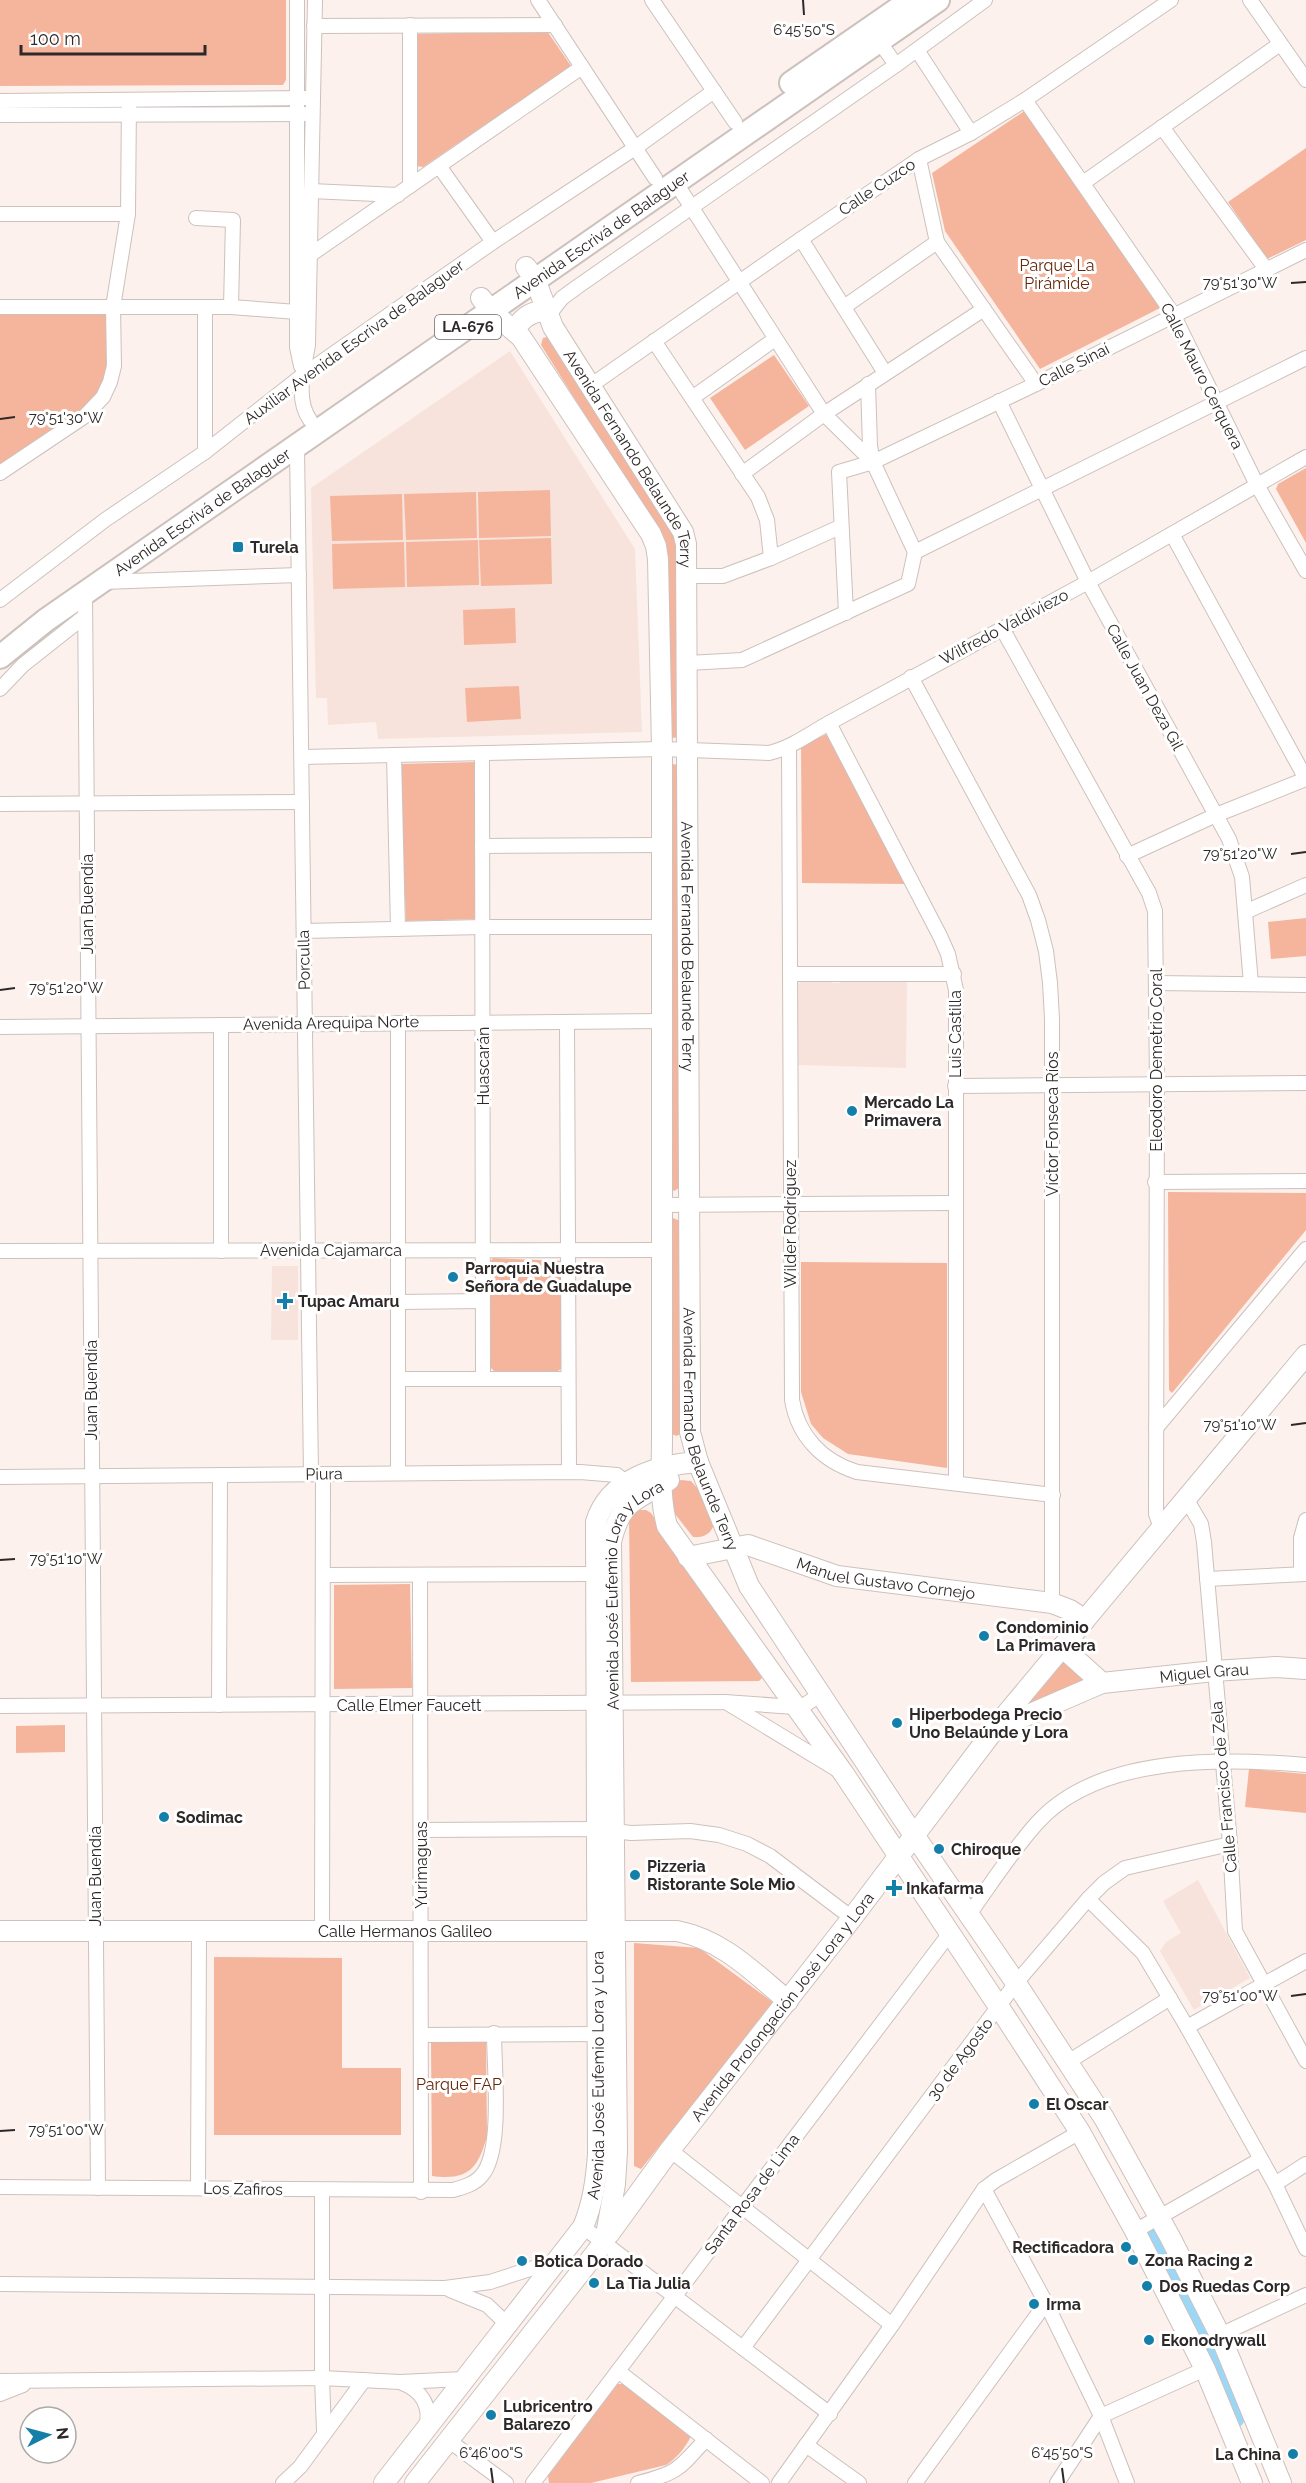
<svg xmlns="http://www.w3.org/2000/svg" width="1306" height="2483" font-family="Raleway,sans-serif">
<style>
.built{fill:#f7e3db}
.green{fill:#f5b59d}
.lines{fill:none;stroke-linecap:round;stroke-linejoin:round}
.canal{stroke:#9bd8f8;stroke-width:14}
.street-casing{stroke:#ccc1bd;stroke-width:16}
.secondary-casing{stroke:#ccc1bd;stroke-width:22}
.primary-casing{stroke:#ccc1bd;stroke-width:26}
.street{stroke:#fff;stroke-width:14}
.secondary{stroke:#fff;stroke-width:20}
.primary{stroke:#fff;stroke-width:22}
.ticks{fill:none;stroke:#2e2928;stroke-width:2}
.poi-dot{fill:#147fa8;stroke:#fff;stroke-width:2}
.labels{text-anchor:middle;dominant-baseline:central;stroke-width:6;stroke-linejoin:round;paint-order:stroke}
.shield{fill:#fff;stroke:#6d6968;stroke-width:1.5}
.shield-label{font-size:15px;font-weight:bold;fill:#2e2928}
.street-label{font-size:16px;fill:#2e2928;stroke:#fff}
.park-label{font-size:16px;fill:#65280e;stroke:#fff}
.poi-label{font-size:16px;font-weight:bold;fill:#2e2928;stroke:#fff;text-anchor:start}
.ticks-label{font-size:15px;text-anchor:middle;fill:#2e2928;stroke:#fff;stroke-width:6;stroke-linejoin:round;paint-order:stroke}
</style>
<rect width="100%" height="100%" fill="#fdf1ed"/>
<g class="built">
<polygon points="510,351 635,549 642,732 378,739 376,722 328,725 327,698 316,698 311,488"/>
<polygon points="827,977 832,983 840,983 844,978 907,980 906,1068 798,1065 798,984 806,978"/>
<polygon points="272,1266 298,1266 298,1340 271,1340"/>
<polygon points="1198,1880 1250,1978 1194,2010 1160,1951 1166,1942 1181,1933 1163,1901"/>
</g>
<g class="green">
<polygon points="0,0 286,0 286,80 283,85 0,86"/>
<polygon points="547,31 571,66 423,167 416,166 414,34"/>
<polygon points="1026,110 1162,307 1040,369 945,231 932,173"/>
<polygon points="1306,148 1306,240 1267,259 1228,202"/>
<path d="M0 314H108C108 335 112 363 105 383 96 408 24 449 0 466Z"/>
<polygon points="547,337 677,542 678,737 673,738 670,734 664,541 541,345 543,338"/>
<polygon points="774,355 809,406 745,450 710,398"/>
<polygon points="1306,468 1306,543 1276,489 1278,484"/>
<polygon points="550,490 551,536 479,538 478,492"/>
<polygon points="476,492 477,538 406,540 404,494"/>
<polygon points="402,494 403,540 332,541 330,496"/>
<polygon points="551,538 552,584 481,586 479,540"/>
<polygon points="478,540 479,585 407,587 406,542"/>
<polygon points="404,542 405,587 333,589 332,544"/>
<polygon points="515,608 516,643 464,645 463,610"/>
<polygon points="519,686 521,719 467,722 465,688"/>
<polygon points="827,734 905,884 802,883 801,746"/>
<polygon points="475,762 476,919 406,921 399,764"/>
<polygon points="674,764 679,766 681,1187 674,1191 671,1188 671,765"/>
<polygon points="1306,918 1306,956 1271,959 1268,922"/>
<polygon points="1168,1192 1306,1193 1306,1230 1172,1393 1169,1390"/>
<polygon points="673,1218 680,1221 681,1433 677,1436 671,1434 670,1220"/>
<polygon points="493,1258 562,1261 561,1369 558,1371 494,1371 491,1368 490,1262"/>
<polygon points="801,1262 947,1263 947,1468 848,1454 823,1438 811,1424 801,1392"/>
<path d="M681 1480 691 1481 699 1490 714 1523C712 1534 703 1538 693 1537L675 1514 669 1494 676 1482Z"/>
<polygon points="637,1510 646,1510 651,1513 751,1661 762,1678 759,1681 631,1682 629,1517"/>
<polygon points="410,1584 412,1688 334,1689 334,1585"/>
<polygon points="1065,1659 1090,1681 1031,1706 1028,1704"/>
<polygon points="65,1725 65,1752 16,1753 16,1726"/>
<polygon points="1249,1769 1306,1774 1306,1813 1245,1807"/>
<polygon points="634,1943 699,1948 774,2003 641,2169 634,2166"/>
<polygon points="214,1957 342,1958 342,2068 401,2068 401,2135 214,2135"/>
<path d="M486 2040 487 2135C479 2168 468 2181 432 2176L431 2041Z"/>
<path d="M617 2384H627L691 2436C686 2447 676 2459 666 2465L591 2483H549L548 2476Z"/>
</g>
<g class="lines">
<polyline class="canal" points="1153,2236 1214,2364 1237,2420"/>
<defs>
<g id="street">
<polyline points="297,0 297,347 301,366"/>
<polyline points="538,0 655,178"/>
<polyline points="652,0 735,122"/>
<polyline points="1250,0 1306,80"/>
<polyline points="410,25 410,186"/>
<polyline points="314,26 555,25"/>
<polyline points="879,41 896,65"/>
<polyline points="917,50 971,133"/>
<polyline points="1025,100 1173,314 1257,485 1306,571"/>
<polyline points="0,101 306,98"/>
<polyline points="0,115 304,114"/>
<polyline points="1162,127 1266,269"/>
<polyline points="919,159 937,242 1036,384"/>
<polyline points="439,166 493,242"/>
<polyline points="676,183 824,414 873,462 915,552"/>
<polyline points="1083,183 1280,44"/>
<polyline points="311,191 398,195"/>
<polyline points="0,214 128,214"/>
<polyline points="196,218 233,220 231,307"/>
<polyline points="801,239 885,373"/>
<polyline points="310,255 582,67"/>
<polyline points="0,307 231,307 297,312"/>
<polyline points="205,307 205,452"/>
<polyline points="844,307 937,242"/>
<polyline points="548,316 562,298 577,287 896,65 985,0"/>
<polyline points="654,341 758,497 767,520 771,558"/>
<polyline points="868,384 870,446 873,462"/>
<polyline points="590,386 801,239 919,159 971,133 1025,100 1171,0"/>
<polyline points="692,398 775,339"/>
<polyline points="999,401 1088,582 1229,839 1242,877 1251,984"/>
<path d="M310 420C295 399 304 369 308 345L315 0"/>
<polyline points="297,447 311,1474"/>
<polyline points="0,473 85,416 103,397 110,382 114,366 113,307 128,214 129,100"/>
<polyline points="742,474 824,414 984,309"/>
<polyline points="1172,534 1306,779"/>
<polyline points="915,552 1306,358"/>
<polyline points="687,576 723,576 771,558 840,527"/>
<polyline points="103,582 299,575"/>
<polyline points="85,593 98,2188"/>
<polyline points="0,600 105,520 205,452 303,375 493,242 635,148 714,91"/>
<polyline points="846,613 839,472 873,462 1036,384 1306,250"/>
<polyline points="1002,628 1149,893 1155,911 1157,1083 1156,1514 1161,1528"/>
<polyline points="688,663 742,660 908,584 915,552"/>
<polyline points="911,677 1029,895 1038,920 1046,951 1050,983 1052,1019 1052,1603"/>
<polyline points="0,689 23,665 85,616"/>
<polyline points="829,723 940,936 948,954 956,990 956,1483"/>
<path d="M789 747 792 1400C798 1436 822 1461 857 1472L1053 1495"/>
<polyline points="482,754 483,1378"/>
<polyline points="394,755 398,929"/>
<path d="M302 757 662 749 769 753C791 748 809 734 829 723L1088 582 1306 457"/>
<polyline points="0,804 302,802"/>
<polyline points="482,846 662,845"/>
<polyline points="1127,856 1216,815 1306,779"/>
<polyline points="1245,912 1306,885"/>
<polyline points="304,931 482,927 662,927"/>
<polyline points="790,974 954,974"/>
<polyline points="1156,983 1306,985"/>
<polyline points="567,1022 569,1472"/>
<polyline points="398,1023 398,1473"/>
<polyline points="0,1027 662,1021"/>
<polyline points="955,1086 1306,1083"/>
<polyline points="1155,1182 1306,1181"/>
<polyline points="662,1205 954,1203"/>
<polyline points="0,1251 662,1250"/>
<polyline points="221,1251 221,1025"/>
<polyline points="397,1302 483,1301"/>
<polyline points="398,1379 568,1379"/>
<polyline points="1156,1428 1306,1249"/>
<polyline points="0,1477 580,1472 617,1475 632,1488"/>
<polyline points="1187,1500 1201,1524 1204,1542 1230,1844 1235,1931 1306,2061"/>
<polyline points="1301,1574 1301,1538 1306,1520"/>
<polyline points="323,1575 602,1574"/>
<polyline points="420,1575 421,2192"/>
<polyline points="1207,1579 1306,1574"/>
<polyline points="729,1704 836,1769"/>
<polyline points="219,1705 220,1475"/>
<polyline points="0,1706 725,1702 795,1707 803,1706 820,1695"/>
<polyline points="421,1830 597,1829 631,1833 690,1831 719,1835 747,1844 770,1856 852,1918"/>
<polyline points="1088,1899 1143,1953 1187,2027 1275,2184 1306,2249"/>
<path d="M970 1913C991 1884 1014 1848 1038 1822 1099 1755 1222 1758 1306 1765"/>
<polyline points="322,1931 323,1474"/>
<polyline points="1187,2027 1306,1961"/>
<polyline points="421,2035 605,2034"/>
<polyline points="1068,2062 1170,1998"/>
<polyline points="670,2150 892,2325"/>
<polyline points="1275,2184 1306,2164"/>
<path d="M0 2187 453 2190C464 2187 475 2184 482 2175 503 2151 494 2067 494 2033"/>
<polyline points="198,2188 199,1931"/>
<polyline points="984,2189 1046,2303 1101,2416 1127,2483"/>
<polyline points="322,2190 322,2378 324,2431"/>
<polyline points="583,2227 830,2414"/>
<polyline points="1135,2231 1261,2159"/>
<polyline points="0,2284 445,2288 490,2282 555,2261"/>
<polyline points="450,2290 487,2305 508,2325"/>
<polyline points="1220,2335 1306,2295"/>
<polyline points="743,2348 1016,1983 1088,1899 1104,1883 1125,1868 1230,1844"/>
<polyline points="618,2371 762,2483"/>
<polyline points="0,2381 322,2378 400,2382 464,2379"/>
<path d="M402 2383C421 2390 432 2406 426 2427"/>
<polyline points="0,2394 23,2385"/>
<polyline points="448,2440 506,2483"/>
<polyline points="806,2445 859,2483"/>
<polyline points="283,2483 300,2467 364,2380"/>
<polyline points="533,2483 950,1933"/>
<path d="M638 2483C678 2473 679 2469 706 2439"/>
<polyline points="779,2483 892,2325 984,2189 996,2180 1080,2132"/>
<polyline points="915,2483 1046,2303"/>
<polyline points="1057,2483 1101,2416 1205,2369"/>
</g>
<g id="secondary">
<path id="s1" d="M526 267 535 279 553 327 683 532 686 544 690 1395V1432L698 1462 749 1586 903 1819 1016 1983 1104 2118 1170 2237 1220 2335 1281 2483"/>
<path d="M481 298 491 311 521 337 651 534 656 546 658 559 662 749V1438C662 1469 659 1496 667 1526L844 1774 999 2007 1080 2132 1135 2231 1205 2369 1252 2483"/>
<path d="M515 331C521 318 531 311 546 311"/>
<path id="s2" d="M688 1557 748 1545 837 1576 1052 1603 1070 1610 1085 1620"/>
<polyline points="1062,1647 1102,1683"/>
<path id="s3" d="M1003 1718 1014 1721 1102 1683 1214 1671 1276 1667 1306 1669"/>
<path id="s4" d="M0 1931H677C723 1940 753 1972 788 2001"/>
<path id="s5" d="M609 2234 670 2150 852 1918 1003 1718 1306 1355"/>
<path id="s6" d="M384 2483 583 2227C593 2203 596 2180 598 2155L596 1522C609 1479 658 1465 698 1462"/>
<path id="s7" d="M415 2483 605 2241 615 2184 617 2152 611 1542C621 1499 636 1501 669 1480"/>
</g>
<g id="primary">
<polyline points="791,83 911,0"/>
<path id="s8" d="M0 657 46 620 938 0"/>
</g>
</defs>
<use href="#street" class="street-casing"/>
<use href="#secondary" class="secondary-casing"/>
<use href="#primary" class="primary-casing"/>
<use href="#street" class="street"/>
<use href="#secondary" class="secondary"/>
<use href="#primary" class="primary"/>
</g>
<path class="ticks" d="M803 0 804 15M1291 283 1306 282M0 419 15 417M1291 854 1306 852M0 990 15 988M1291 1425 1306 1423M0 1560 15 1559M1291 1996 1306 1994M0 2131 15 2130M491 2468 493 2483M1062 2468 1064 2483"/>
<g class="poi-dot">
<rect x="232" y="541" width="12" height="12" rx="3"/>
<circle cx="852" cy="1111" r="6"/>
<circle cx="453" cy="1277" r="6"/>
<path d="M282 1292h6v6h6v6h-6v6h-6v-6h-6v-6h6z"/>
<circle cx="984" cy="1636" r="6"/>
<circle cx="897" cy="1723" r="6"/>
<circle cx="164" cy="1817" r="6"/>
<circle cx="939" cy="1849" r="6"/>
<circle cx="635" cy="1875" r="6"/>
<path d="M891 1879h6v6h6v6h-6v6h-6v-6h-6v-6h6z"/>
<circle cx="1034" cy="2104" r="6"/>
<circle cx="1126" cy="2247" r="6"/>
<circle cx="1133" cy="2260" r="6"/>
<circle cx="522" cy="2261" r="6"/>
<circle cx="594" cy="2283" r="6"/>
<circle cx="1147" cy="2286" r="6"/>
<circle cx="1034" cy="2304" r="6"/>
<circle cx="1149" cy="2340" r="6"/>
<circle cx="491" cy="2415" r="6"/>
<circle cx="1293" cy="2454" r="6"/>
</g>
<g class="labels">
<rect class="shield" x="435" y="315" width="66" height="24" rx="4.5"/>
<g class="shield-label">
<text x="468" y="327">LA-676</text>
</g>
<g class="street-label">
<text transform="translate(877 187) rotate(-34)">Calle Cuzco</text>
<text stroke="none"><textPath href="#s8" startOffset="735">Avenida Escrivá de Balaguer</textPath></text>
<text transform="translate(354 342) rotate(-36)">Auxiliar Avenida Escriva de Balaguer</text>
<text transform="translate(1074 365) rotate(-27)">Calle Sinaí</text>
<text transform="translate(1202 376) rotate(63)">Calle Mauro Cerquera</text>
<text stroke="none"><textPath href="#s1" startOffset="220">Avenida Fernando Belaunde Terry</textPath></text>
<text stroke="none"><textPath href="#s8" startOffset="249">Avenida Escrivá de Balaguer</textPath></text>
<text transform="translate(1004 627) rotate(-28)">Wilfredo Valdiviezo</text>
<text transform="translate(1145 687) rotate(61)">Calle Juan Deza Gil</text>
<text transform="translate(87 904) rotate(-90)">Juan Buendía</text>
<text stroke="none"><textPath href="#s1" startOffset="724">Avenida Fernando Belaunde Terry</textPath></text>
<text transform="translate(304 960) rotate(-91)">Porculla</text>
<text transform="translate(331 1023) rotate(-1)">Avenida Arequipa Norte</text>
<text transform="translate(955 1034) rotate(-90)">Luis Castilla</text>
<text transform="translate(1156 1060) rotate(-90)">Eleodoro Demetrio Coral</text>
<text transform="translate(483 1066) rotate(-90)">Huascarán</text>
<text transform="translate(1052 1124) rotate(-90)">Víctor Fonseca Ríos</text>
<text transform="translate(790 1224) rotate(-90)">Wilder Rodríguez</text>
<text x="331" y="1250">Avenida Cajamarca</text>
<text transform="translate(91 1390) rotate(-90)">Juan Buendía</text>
<text stroke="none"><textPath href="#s1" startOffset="1210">Avenida Fernando Belaunde Terry</textPath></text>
<text transform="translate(324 1474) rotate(-1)">Piura</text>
<text stroke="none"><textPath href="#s2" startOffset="204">Manuel Gustavo Cornejo</textPath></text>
<text stroke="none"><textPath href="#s7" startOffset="964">Avenida José Eufemio Lora y Lora</textPath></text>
<text stroke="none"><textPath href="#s3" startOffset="210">Miguel Grau</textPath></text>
<text x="409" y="1705">Calle Elmer Faucett</text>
<text transform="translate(1224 1787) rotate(-95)">Calle Francisco de Zela</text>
<text transform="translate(421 1865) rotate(-90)">Yurimaguas</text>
<text transform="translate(95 1876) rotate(-90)">Juan Buendía</text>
<text stroke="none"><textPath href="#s4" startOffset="405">Calle Hermanos Galileo</textPath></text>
<text stroke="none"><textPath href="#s5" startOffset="286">Avenida Prolongación José Lora y Lora</textPath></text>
<text transform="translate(960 2059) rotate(-53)">30 de Agosto</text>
<text stroke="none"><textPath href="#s6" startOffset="478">Avenida José Eufemio Lora y Lora</textPath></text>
<text transform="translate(243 2189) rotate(1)">Los Zafiros</text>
<text transform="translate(752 2194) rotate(-53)">Santa Rosa de Lima</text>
</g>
<g class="park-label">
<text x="1057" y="265">Parque La<tspan x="1057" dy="18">Pirámide</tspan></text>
<text x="459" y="2084">Parque FAP</text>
</g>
<g class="poi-label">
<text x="250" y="547">Turela</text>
<text x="864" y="1102">Mercado La<tspan x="864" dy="18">Primavera</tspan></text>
<text x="465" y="1268">Parroquia Nuestra<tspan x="465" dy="18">Señora de Guadalupe</tspan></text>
<text x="298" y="1301">Tupac Amaru</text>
<text x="996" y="1627">Condominio<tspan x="996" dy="18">La Primavera</tspan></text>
<text x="909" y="1714">Hiperbodega Precio<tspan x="909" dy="18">Uno Belaúnde y Lora</tspan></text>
<text x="176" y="1817">Sodimac</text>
<text x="951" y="1849">Chiroque</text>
<text x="647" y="1866">Pizzeria<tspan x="647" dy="18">Ristorante Sole Mio</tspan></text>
<text x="906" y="1888">Inkafarma</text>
<text x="1046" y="2104">El Oscar</text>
<text x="1114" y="2247" text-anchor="end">Rectificadora</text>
<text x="1145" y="2260">Zona Racing 2</text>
<text x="534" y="2261">Botica Dorado</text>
<text x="606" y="2283">La Tia Julia</text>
<text x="1159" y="2286">Dos Ruedas Corp</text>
<text x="1046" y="2304">Irma</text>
<text x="1161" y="2340">Ekonodrywall</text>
<text x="503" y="2406">Lubricentro<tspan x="503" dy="18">Balarezo</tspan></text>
<text x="1281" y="2454" text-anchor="end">La China</text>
</g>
</g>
<g class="ticks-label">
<text x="804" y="35">6°45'50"S</text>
<text x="1240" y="288">79°51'30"W</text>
<text x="66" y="423">79°51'30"W</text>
<text x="1240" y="859">79°51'20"W</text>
<text x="66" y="993">79°51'20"W</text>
<text x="1240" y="1430">79°51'10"W</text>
<text x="66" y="1564">79°51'10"W</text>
<text x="1240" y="2001">79°51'00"W</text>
<text x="66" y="2135">79°51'00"W</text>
<text x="491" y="2458">6°46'00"S</text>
<text x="1062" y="2458">6°45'50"S</text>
</g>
<g transform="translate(48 2435) rotate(84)"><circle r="28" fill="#ffffff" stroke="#aba9a9" stroke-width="1.5"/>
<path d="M0-4.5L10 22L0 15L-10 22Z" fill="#147fa8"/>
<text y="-9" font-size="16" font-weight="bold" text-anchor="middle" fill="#2e2928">N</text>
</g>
<path d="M21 45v9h184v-9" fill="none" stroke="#2e2928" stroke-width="3"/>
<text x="30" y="45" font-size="18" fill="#2e2928" stroke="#ffffff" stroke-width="4.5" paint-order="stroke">100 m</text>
</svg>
